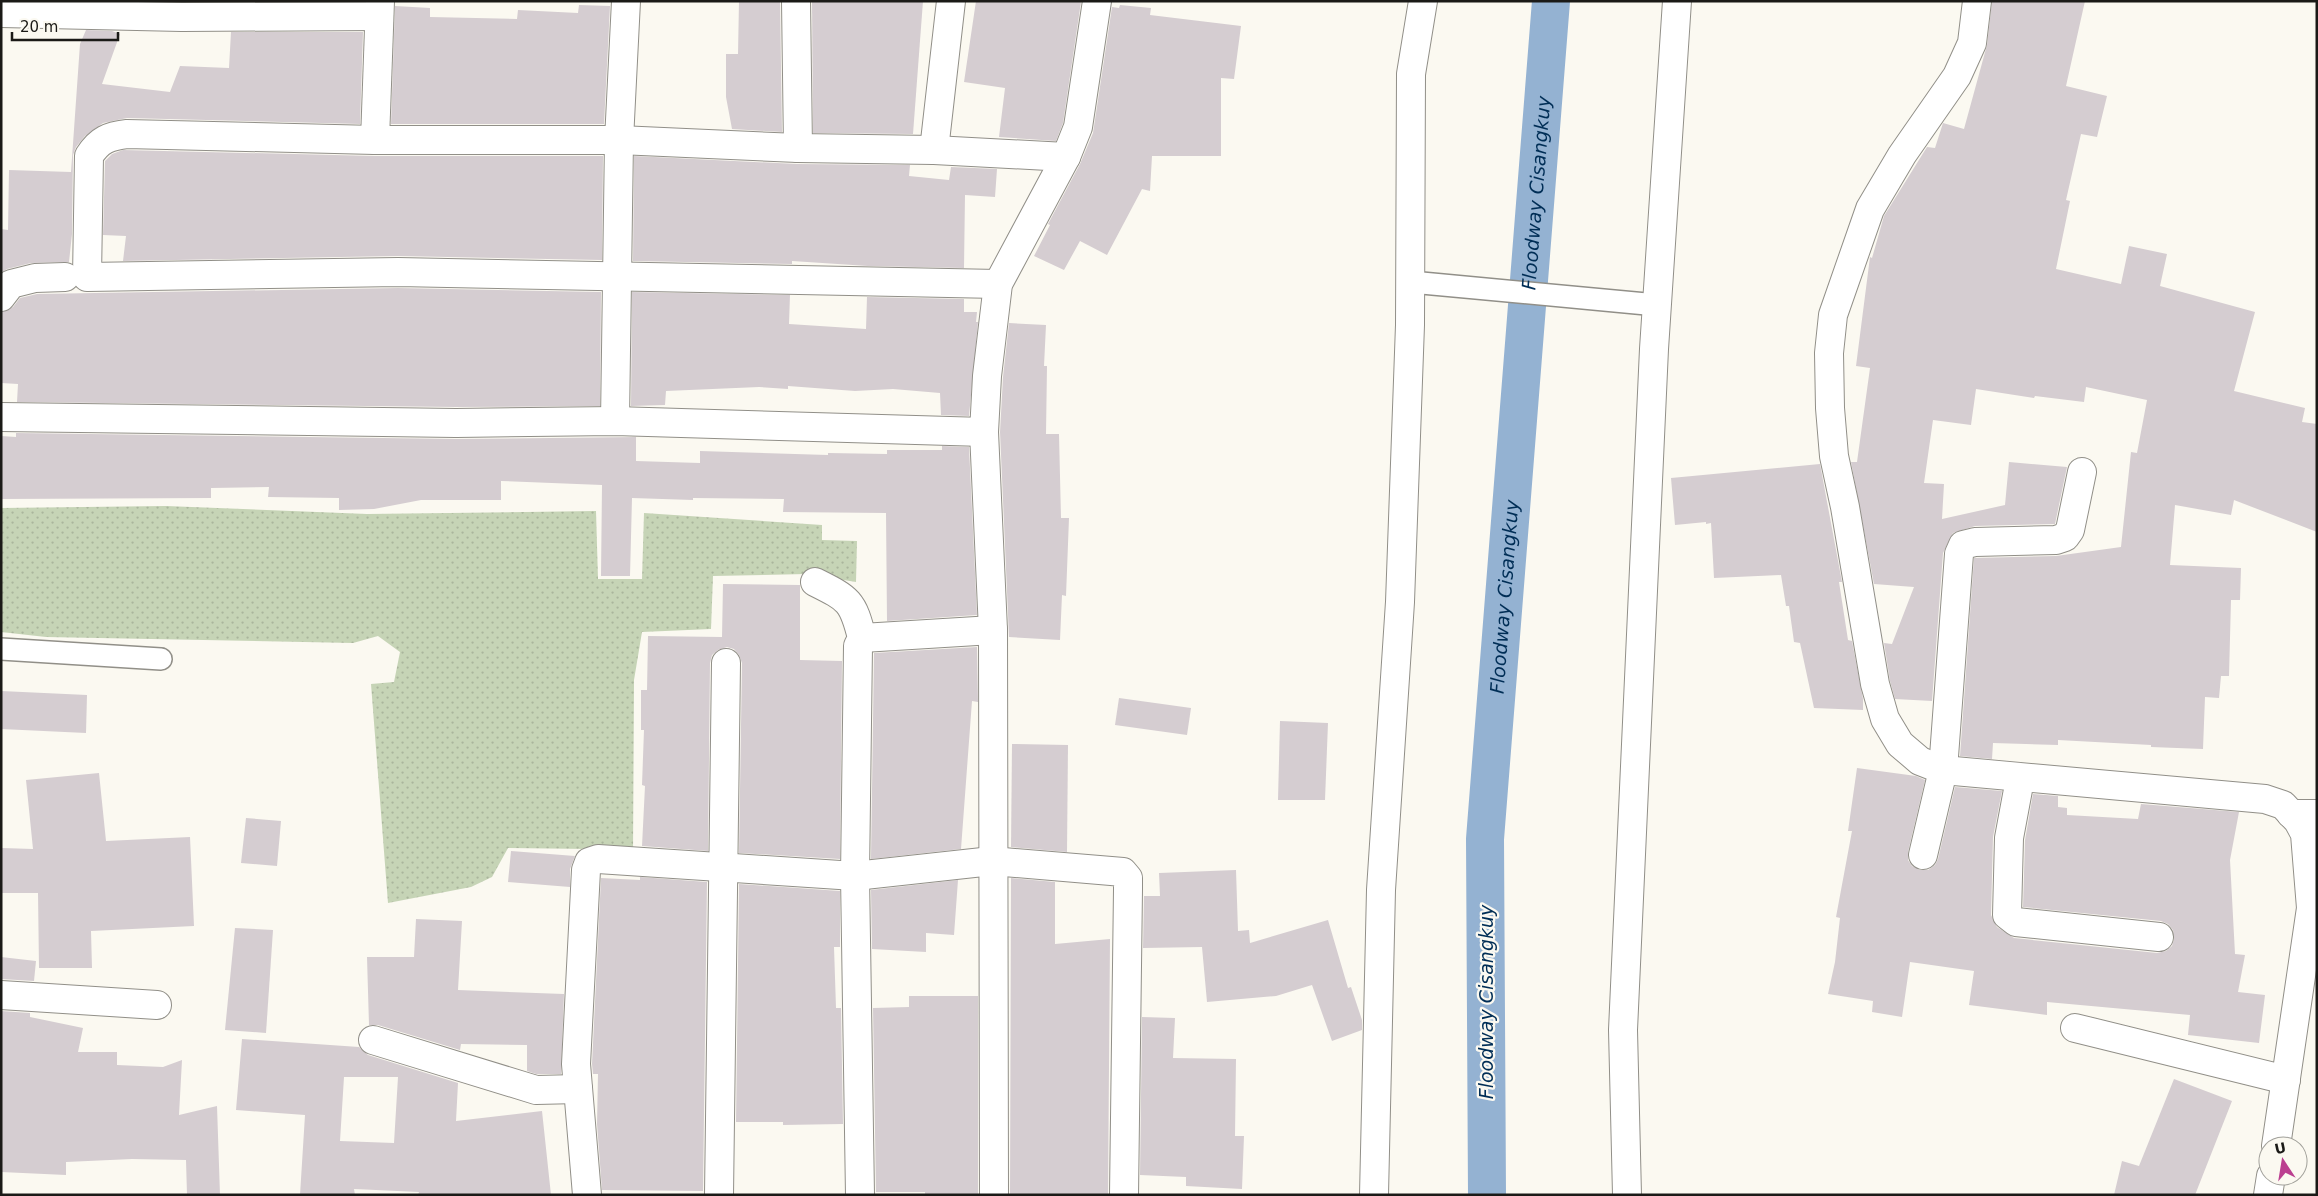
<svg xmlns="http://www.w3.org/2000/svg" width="2318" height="1196" font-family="'DejaVu Sans',sans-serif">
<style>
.grass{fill:url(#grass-dots)}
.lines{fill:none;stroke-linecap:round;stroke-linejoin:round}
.canal{stroke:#94b2d2;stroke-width:38}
.building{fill:#d5cdd1;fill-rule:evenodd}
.service-casing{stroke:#918f88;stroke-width:24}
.minor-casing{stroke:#918f88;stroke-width:30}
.tertiary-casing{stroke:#918f88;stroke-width:30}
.service{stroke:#fff;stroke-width:21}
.minor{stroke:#fff;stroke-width:28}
.tertiary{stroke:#fff;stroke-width:28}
.labels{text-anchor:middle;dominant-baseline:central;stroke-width:4.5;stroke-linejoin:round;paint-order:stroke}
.water-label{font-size:19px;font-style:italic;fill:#002e56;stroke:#fbf9f1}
</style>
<defs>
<pattern id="grass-dots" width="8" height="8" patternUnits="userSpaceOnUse" patternTransform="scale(1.25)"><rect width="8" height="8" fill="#c6d4b6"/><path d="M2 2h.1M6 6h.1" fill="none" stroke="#aab59c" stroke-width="1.8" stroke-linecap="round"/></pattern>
</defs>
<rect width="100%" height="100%" fill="#fbf9f1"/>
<polygon class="grass" points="166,506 367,514 596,511 598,579 642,579 644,513 822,525 822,540 857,541 856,582 807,574 713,576 711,629 642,632 634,680 633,854 589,849 508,848 492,877 471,887 388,903 371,684 394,682 400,652 378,636 353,643 46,637 1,632 1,508"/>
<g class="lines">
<path class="canal" id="s1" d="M1487 1195 1485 839 1551 1"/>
</g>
<g class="building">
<polygon points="739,1 780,1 782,132 732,129 726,97 726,54 738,54"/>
<polygon points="812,1 923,1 913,134 813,133"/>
<polygon points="976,1 1081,2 1063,123 1056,141 999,137 1005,88 964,82"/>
<polygon points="1992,1 2085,1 2066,86 2107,96 2097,137 2081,134 2066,200 2070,201 2056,269 2121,284 2129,246 2167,254 2160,286 2255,312 2234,391 2305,408 2302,422 2317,424 2317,532 2234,500 2231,515 2175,505 2170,565 2241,568 2240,600 2231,600 2229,676 2221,676 2219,698 2205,697 2203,749 2151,747 2151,745 2058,740 2058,745 1993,743 1992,759 1960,756 1974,558 2056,556 2121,547 2131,452 2137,453 2147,400 2086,387 2084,402 2035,396 2034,398 1976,389 1971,425 1933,420 1924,483 1944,484 1942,519 2005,505 2009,462 2067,467 2055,524 1975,526 1953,533 1943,553 1932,701 1895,699 1890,681 1884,643 1892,644 1914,587 1874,584 1851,462 1857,462 1870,368 1856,366 1870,257 1872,258 1884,216 1927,147 1935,148 1943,123 1964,129 1987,45"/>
<polygon points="579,5 610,6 604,124 391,124 395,6 430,8 430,17 517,19 518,10 578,13"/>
<polygon points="1120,5 1151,8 1150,15 1241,26 1234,79 1221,78 1221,156 1152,156 1150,191 1142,189 1107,255 1080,241 1064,270 1034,256 1050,225 1048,224 1080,164 1093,133 1112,7 1119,8"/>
<polygon points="86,30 112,31 120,34 102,84 170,92 180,66 229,68 231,32 363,32 360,124 127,118 103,123 85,136 76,147 73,155 72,234 69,262 31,263 7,269 1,273 1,229 8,230 9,170 71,172 80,44"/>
<polygon points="123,150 375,156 603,156 602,260 398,256 123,261 126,236 103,235 105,161 112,154"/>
<polygon points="634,156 797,164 910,165 909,176 949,180 951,167 997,169 995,197 965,195 964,268 868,266 792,261 792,264 633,261"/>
<polygon points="398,288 601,292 600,406 456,407 17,402 18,384 1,383 1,312 13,307 20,298 37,294"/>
<polygon points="632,292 790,295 789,324 866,329 867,297 964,299 964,312 977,312 976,322 978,322 969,416 941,415 940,393 893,389 855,391 788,386 788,389 759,387 666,391 665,405 631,406"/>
<polygon points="1009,323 1046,325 1044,366 1047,366 1046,434 1059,434 1061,518 1069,518 1066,596 1062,595 1060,640 1009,637 1000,432 1003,377"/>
<polygon points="16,433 456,439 636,437 636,461 700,463 700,451 828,455 828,453 887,454 887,450 942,450 942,446 969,447 977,615 887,621 886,513 783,512 784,499 693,498 693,500 632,498 630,576 601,576 602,485 501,481 501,500 421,500 374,509 339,510 339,498 268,497 269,487 211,488 211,498 1,499 1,436 16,437"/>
<polygon points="1820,464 1842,582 1839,582 1848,640 1852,641 1863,699 1863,710 1814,708 1800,643 1794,642 1789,606 1786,606 1781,575 1714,578 1711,523 1706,524 1706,522 1675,525 1671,478"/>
<polygon points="723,584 800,585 800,660 842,661 840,859 739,853 742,663 739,655 734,649 727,647 718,650 712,655 710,663 708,851 642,846 645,786 642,785 644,730 641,730 641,690 647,690 648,636 722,637"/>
<polygon points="977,647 978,702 972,701 961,849 871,859 874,653"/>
<polygon points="1,691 87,695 86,733 1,729"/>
<polygon points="1119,698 1191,708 1187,735 1115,725"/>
<polygon points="1280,721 1328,723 1325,800 1278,800"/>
<polygon points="1012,744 1068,745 1067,852 1011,847"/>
<polygon points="1857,768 1916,776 1925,780 1908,852 1908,860 1912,866 1920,870 1928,870 1935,865 1938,859 1955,787 2002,791 1993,837 1991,915 1997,927 2014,938 2157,953 2166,951 2172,946 2174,939 2173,930 2168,924 2161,921 2023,907 2025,840 2033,794 2058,796 2058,807 2067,808 2067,815 2138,819 2141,804 2239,812 2230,860 2235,954 2245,955 2238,992 2265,995 2259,1043 2188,1035 2190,1015 2047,1002 2047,1015 1969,1005 1974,971 1910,962 1902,1017 1872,1012 1873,1001 1828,994 1835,962 1840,918 1836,917 1852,831 1848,831"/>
<polygon points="99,773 106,841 190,837 194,926 91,931 92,968 39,968 38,893 1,893 2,848 33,849 26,780"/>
<polygon points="246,818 281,821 277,866 241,863"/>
<polygon points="511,851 575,856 570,869 570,887 508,882"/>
<polygon points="1236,870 1238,931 1249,930 1250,943 1328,920 1348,988 1351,987 1362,1020 1362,1030 1332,1041 1312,985 1276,996 1207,1002 1202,947 1143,948 1144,896 1160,896 1159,873"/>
<polygon points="640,877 707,882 703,1191 602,1190 597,1124 598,1074 593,1074 592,1064 601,878 640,880"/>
<polygon points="1011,878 1055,882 1055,944 1110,939 1108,1195 1010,1195"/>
<polygon points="958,880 954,935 926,933 926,952 872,949 871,890"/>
<polygon points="739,884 840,891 840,947 834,947 836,1008 841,1008 843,1124 783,1125 783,1122 736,1122"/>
<polygon points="416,919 462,921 458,990 564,994 561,1074 536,1074 527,1071 527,1045 461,1044 460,1050 378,1025 369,1025 367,957 414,957"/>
<polygon points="235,928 273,930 266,1033 225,1030"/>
<polygon points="1,957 36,961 34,981 1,979"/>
<polygon points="909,996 978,996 978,1195 925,1195 925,1192 876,1192 873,1008 909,1007"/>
<polygon points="1,1011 30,1013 30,1017 83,1028 78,1052 117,1052 117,1065 163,1067 182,1060 179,1115 217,1106 220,1195 187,1195 186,1160 132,1159 66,1162 66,1175 1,1172"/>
<polygon points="1142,1017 1175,1018 1173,1058 1236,1059 1235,1136 1244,1136 1242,1189 1186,1186 1186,1177 1140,1175"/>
<path d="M242 1039 359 1047 368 1055 458 1083 456 1121 542 1111 551 1195H418L419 1192 354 1189 355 1195H300L305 1115 236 1110ZM344 1077H398L394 1143 340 1141Z"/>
<polygon points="2174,1079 2232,1101 2195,1195 2114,1195 2122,1161 2139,1166"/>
</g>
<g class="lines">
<defs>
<g id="service">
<polyline points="1411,282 1657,305"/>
<polyline points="1,649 161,659"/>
</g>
<g id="minor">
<polyline points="796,1 798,148"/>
<polyline points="1,13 182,17 378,16"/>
<polyline points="375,140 380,1"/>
<polyline points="934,150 951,1"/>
<path d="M998 284 398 272 87 277 89 156C99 140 109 136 127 134L375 140H619L798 148 934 150 1066 157"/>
<polyline points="1,297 11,284 35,278 65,277"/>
<polyline points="1,417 456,423 615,421 984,432 987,376 998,284 1066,157 1078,127 1097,1"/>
<polyline points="615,421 619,140 626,1"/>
<polyline points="984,432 993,630 994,1195"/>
<path d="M815 582C849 599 853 601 862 638L858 646 855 876 860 1195"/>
<polyline points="862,638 993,630"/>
<polyline points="2020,779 2009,838 2007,915 2016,922 2159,937"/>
<polyline points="2291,814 2317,814"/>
<polyline points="1923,855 1943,770 1959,554 1963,545 1975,542 2056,540 2065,537 2070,530 2082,472"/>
<polyline points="1,995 157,1005"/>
<polyline points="2075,1028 2286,1080"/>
<polyline points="373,1040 536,1090 578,1089"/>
<polyline points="587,1195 576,1064 586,870 589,862 598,859 855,876 992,861 1123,872 1128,878 1128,889 1124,1195"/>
<polyline points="719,1195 726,663"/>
<polyline points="1374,1195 1381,890 1400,602 1410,325 1411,74 1423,1"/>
<polyline points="1627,1195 1623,1030 1654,349 1677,1"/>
</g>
<g id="tertiary">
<polyline points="1977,1 1972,43 1957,76 1902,155 1870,209 1833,315 1829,353 1830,408 1834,456 1845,507 1875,684 1885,719 1900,744 1920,761 1943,770 2265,799 2283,805 2298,821 2305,834 2311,908 2276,1146"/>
<polyline points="2268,1195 2271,1176"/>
</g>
</defs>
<use href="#service" class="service-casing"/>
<use href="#minor" class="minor-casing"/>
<use href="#tertiary" class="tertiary-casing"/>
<use href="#service" class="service"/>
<use href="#minor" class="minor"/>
<use href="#tertiary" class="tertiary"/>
</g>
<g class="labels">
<g class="water-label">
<text stroke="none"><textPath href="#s1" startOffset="1004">Floodway Cisangkuy</textPath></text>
<text stroke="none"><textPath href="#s1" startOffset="599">Floodway Cisangkuy</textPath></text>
<text transform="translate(1486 1002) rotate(-90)">Floodway Cisangkuy</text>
</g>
</g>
<rect width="2318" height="1196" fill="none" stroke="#1b1a17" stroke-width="5"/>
<g transform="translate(2283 1161) rotate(348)"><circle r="24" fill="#fbf9f1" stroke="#a1a09a"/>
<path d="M0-4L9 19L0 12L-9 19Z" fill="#bb3f90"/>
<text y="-8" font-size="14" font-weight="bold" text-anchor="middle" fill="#1b1a17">U</text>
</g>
<path d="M12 32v8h106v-8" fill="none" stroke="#1b1a17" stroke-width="2.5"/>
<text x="20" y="32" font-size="15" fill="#1b1a17" stroke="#fbf9f1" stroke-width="4" paint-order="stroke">20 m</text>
</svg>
